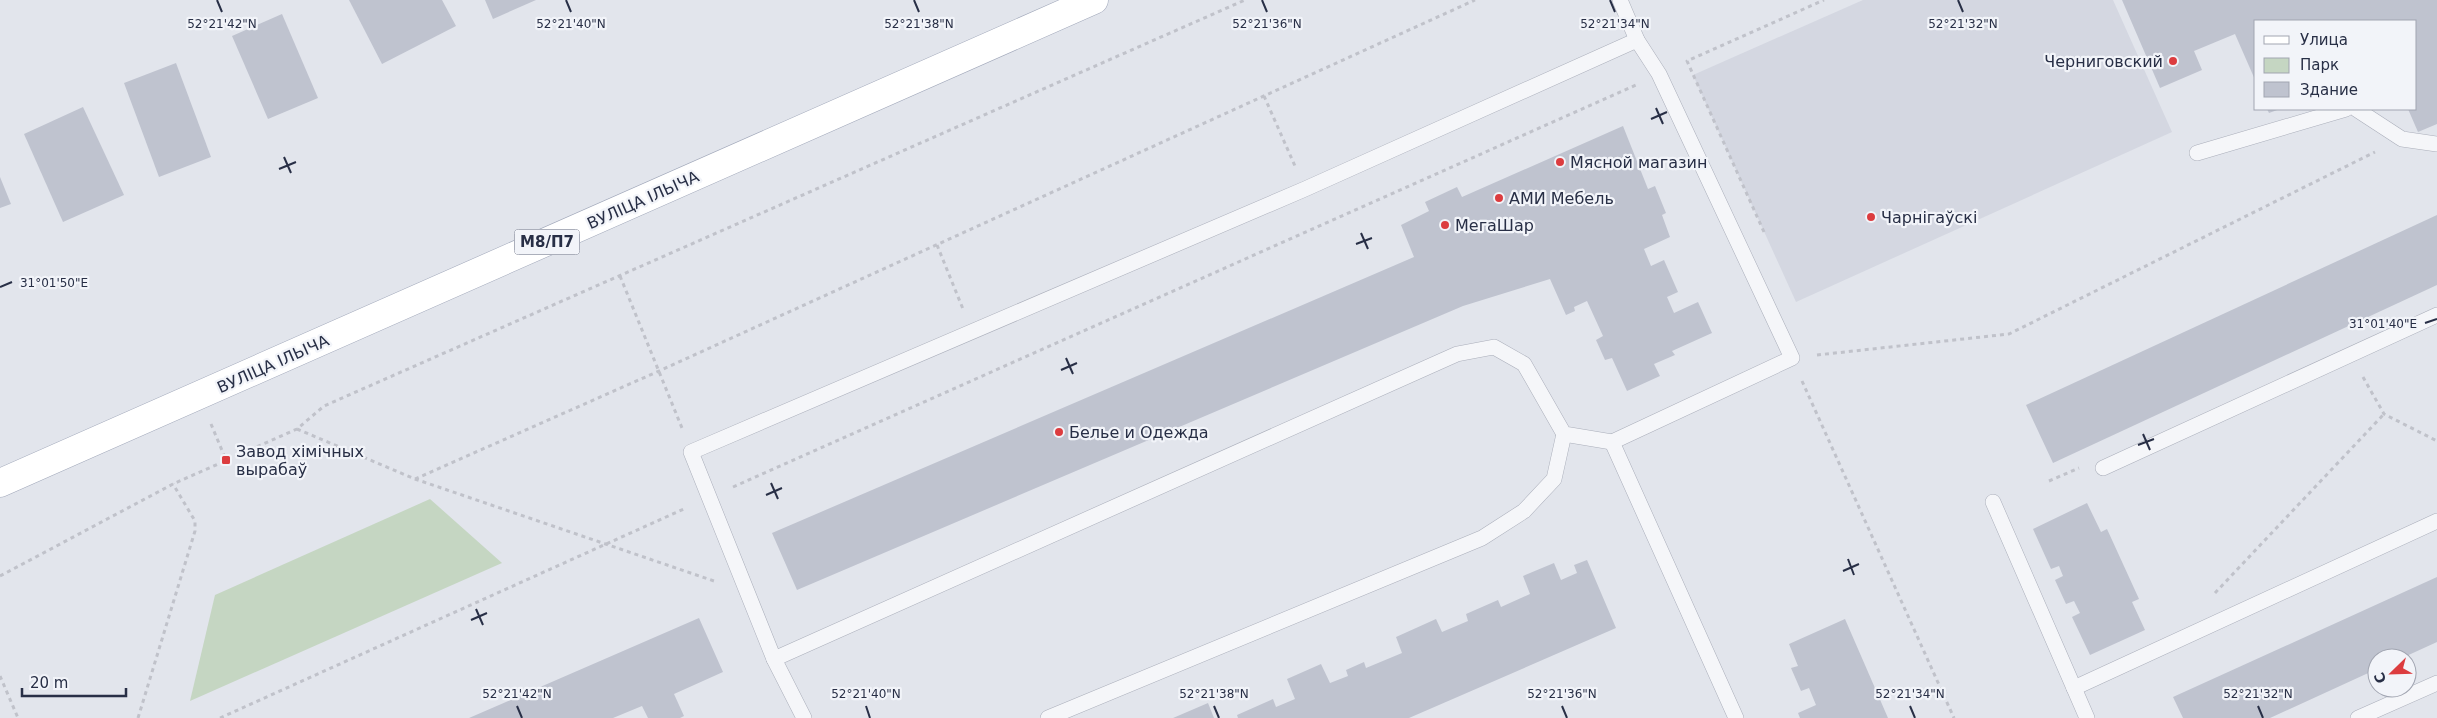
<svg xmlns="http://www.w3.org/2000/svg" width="2437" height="718" font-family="'DejaVu Sans',sans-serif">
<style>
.built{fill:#d4d7e1}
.green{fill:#c5d6c2}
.building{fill:#bfc3cf}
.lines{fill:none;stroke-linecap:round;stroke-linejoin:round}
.lane-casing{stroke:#aaaeba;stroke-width:16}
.primary-casing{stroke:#a0a7b9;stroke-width:29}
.path{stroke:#c0c2ca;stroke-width:3;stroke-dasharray:4 4;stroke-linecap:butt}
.lane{stroke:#f5f6f9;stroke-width:15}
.primary{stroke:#fff;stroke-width:28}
.ticks{fill:none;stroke:#282f46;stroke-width:2}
.poi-dot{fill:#dc3c3f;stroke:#f2f4f9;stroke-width:2}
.labels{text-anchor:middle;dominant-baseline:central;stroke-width:4.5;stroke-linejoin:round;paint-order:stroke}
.shield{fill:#f2f4f9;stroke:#656a7c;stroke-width:1}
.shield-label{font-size:15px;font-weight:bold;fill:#282f46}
.poi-label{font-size:16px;fill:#282f46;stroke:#f2f4f9;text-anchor:start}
.street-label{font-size:16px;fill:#282f46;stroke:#f2f4f9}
.ticks-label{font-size:12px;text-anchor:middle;fill:#282f46;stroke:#f2f4f9;stroke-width:4.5;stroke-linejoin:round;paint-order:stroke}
</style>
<rect width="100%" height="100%" fill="#e2e5ec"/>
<polygon class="built" points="1863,0 2113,0 2172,132 1796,302 1693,75"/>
<polygon class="green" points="430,499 502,563 190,701 215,595"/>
<g class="building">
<polygon points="349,0 442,0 456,26 382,64"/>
<polygon points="485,0 536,0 493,19"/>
<polygon points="2122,0 2437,0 2437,124 2418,132 2408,109 2416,109 2416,21 2256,21 2256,82 2235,34 2194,51 2202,70 2160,88"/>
<polygon points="282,14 318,98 268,119 232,36"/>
<polygon points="176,63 211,157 159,177 124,83"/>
<polygon points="83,107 124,195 63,222 24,134"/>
<polygon points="2267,109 2280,109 2269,113"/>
<polygon points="1623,126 1648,189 1655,186 1666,213 1662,215 1670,237 1644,249 1651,266 1664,260 1678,292 1667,297 1674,313 1698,302 1712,333 1672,351 1675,355 1654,364 1660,376 1627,391 1612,358 1605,360 1596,340 1603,336 1587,301 1574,307 1575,311 1566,315 1550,279 1463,306 797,590 772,533 1414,257 1401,225 1429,211 1425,202 1457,187 1462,197"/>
<polygon points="0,177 11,204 0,208"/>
<polygon points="2437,215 2437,285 2053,463 2026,405"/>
<polygon points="2087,503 2101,532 2107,529 2139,599 2132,602 2145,630 2090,655 2072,617 2080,613 2074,601 2066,604 2055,580 2063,576 2059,566 2051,569 2033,529"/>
<polygon points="1587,560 1616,628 1409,718 1238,718 1237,715 1273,699 1276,707 1295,699 1287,679 1321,664 1330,683 1348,676 1346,670 1364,662 1366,668 1402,653 1396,637 1436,619 1442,632 1468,621 1466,614 1498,600 1501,607 1530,594 1523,576 1554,563 1561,580 1577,573 1574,565"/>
<polygon points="2437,577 2437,642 2402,658 2377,658 2377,669 2270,718 2183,718 2173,697"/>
<polygon points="699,618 723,672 674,694 684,716 680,718 648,718 642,706 613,718 469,718"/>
<polygon points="1845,619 1888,718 1800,718 1798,713 1816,705 1809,688 1801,691 1791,668 1798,666 1789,644"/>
<polygon points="1208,703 1214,718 1173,718"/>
</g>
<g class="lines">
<defs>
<g id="lane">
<polyline points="1620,0 1637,40 1659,74 1792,358 1612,442 1736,718"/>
<polyline points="2356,109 2402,139 2437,144"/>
<polyline points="2197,153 2346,109"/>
<polyline points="2103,468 2437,315"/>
<polyline points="1993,502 2074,688"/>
<polyline points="774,659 1457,354 1494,347 1524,364 1564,434 1612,442"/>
<polyline points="804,718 774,659 691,452 1305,189 1637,40"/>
<polyline points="1048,718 1482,538 1524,511 1554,479 1564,434"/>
<polyline points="2087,718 2074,688 2437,521"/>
<polyline points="2358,718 2437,683"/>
</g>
<polyline id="primary" points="0,483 1094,0"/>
</defs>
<use href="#lane" class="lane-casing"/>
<use href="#primary" class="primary-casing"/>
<g class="path">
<polyline points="1264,96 1295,166"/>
<polyline points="1764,232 1687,61 1824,0"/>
<polyline points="937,245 963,309"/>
<polyline points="620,276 682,428"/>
<polyline points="1817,355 2009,334 2375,152"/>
<polyline points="2363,377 2384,414 2437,441"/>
<polyline points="1802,381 1954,718"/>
<polyline points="211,424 226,460"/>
<polyline points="297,429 415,479 714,581"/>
<polyline points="415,479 659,371 1475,0"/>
<polyline points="2049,481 2079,468"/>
<polyline points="733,487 1636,85"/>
<polyline points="0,576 173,484 297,429 324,406 1245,0"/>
<polyline points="2215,593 2384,414"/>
<polyline points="0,676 18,718"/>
<polyline points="138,718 195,531 195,521 173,484"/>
<polyline points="220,718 686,508"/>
</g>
<use href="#lane" class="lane"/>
<use href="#primary" class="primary"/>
</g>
<path class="ticks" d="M217 0 222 12M566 0 571 12M914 0 919 12M1262 0 1267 12M1610 0 1615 12M1958 0 1963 12M1656 108 1663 124M1651 119 1667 112M284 157 291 173M279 169 296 162M1361 233 1368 249M1356 244 1372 238M0 287 12 282M2425 323 2437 319M1066 358 1073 374M1061 370 1077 363M2143 434 2150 450M2138 445 2154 439M771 483 778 499M766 495 782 488M1848 559 1854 575M1843 571 1859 564M476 609 483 625M471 620 487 613M517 706 522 718M866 706 870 718M1214 706 1219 718M1562 706 1567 718M1910 706 1915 718M2258 706 2263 718"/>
<g class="poi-dot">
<circle cx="2173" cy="61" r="5"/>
<circle cx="1560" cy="162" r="5"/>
<circle cx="1499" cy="198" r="5"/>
<circle cx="1871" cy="217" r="5"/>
<circle cx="1445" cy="225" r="5"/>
<circle cx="1059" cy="432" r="5"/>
<rect x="221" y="455" width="10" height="10" rx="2.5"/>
</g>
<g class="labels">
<rect class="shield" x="514.5" y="229.5" width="65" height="25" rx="4"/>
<g class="shield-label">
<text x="547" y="242">М8/П7</text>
</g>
<g class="poi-label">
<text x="2163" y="61" text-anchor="end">Черниговский</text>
<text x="1570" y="162">Мясной магазин</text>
<text x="1509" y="198">АМИ Мебель</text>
<text x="1881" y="217">Чарнігаўскі</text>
<text x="1455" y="225">МегаШар</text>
<text x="1069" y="432">Белье и Одежда</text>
<text x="236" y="451">Завод хімічных<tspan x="236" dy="18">вырабаў</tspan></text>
</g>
<g class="street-label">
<text transform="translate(643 200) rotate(-24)">ВУЛІЦА ІЛЬІЧА</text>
<text transform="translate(273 364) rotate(-24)">ВУЛІЦА ІЛЬІЧА</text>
</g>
</g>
<g class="ticks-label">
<text x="222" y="28">52°21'42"N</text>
<text x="571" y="28">52°21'40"N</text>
<text x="919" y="28">52°21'38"N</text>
<text x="1267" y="28">52°21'36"N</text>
<text x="1615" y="28">52°21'34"N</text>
<text x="1963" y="28">52°21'32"N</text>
<text x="54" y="287">31°01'50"E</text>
<text x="2383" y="328">31°01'40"E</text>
<text x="517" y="698">52°21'42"N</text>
<text x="866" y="698">52°21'40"N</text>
<text x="1214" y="698">52°21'38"N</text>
<text x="1562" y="698">52°21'36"N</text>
<text x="1910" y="698">52°21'34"N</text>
<text x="2258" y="698">52°21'32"N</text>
</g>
<rect x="2254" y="20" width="162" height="90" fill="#f2f4f9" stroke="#a1a5b1"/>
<rect x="2264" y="36" width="25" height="8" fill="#ffffff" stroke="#a1a5b1"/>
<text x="2300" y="45" font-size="15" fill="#282f46">Улица</text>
<rect x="2264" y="58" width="25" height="15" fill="#c5d6c2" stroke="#a1a5b1"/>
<text x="2300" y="70" font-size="15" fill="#282f46">Парк</text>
<rect x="2264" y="82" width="25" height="15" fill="#bfc3cf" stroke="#a1a5b1"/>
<text x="2300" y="95" font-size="15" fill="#282f46">Здание</text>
<g transform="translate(2392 673) rotate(247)"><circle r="24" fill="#f2f4f9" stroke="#a1a5b1"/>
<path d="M0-4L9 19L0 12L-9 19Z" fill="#dc3c3f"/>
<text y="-8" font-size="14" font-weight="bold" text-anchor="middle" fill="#282f46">С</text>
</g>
<path d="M22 688v8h104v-8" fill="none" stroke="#282f46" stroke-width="2.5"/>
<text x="30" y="688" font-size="15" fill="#282f46" stroke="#f2f4f9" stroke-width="4" paint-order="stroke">20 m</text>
</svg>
